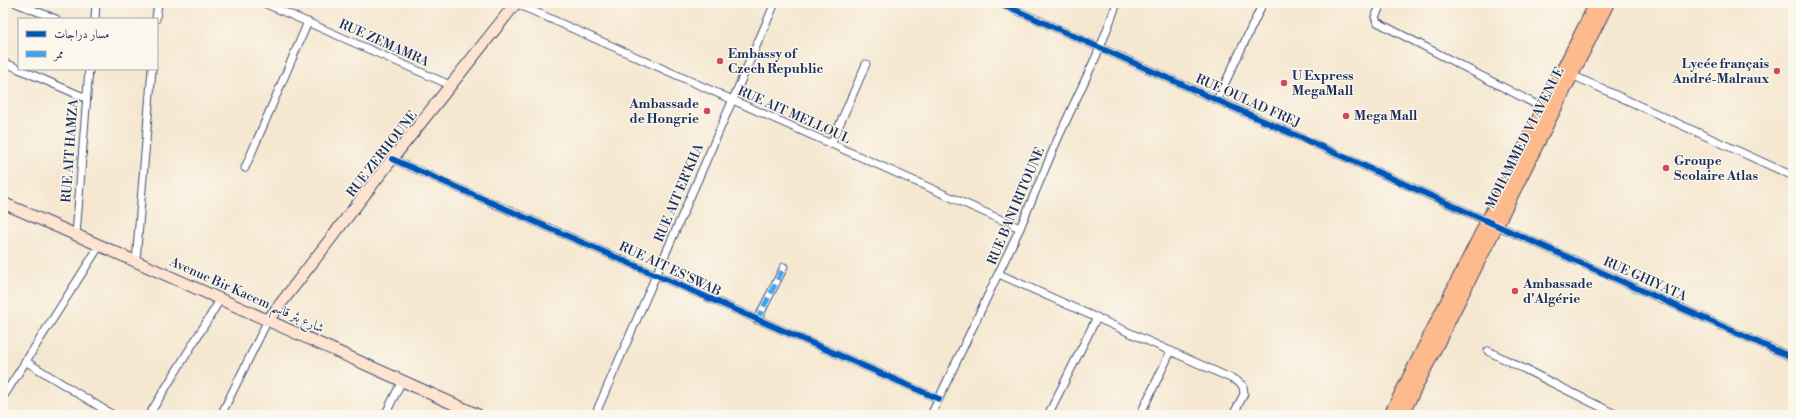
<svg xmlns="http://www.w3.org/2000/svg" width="1796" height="418" font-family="'Libre Bodoni',Amiri,serif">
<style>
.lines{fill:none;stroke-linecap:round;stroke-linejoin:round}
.street-casing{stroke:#3c4b6f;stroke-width:9}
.secondary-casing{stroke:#3c4b6f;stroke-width:13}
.primary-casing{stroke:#3c4b6f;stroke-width:14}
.street{stroke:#fff;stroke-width:7}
.secondary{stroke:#fee3d1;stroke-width:11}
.primary{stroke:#fcba8d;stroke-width:12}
.quiet{stroke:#3da3ed;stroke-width:5;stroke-dasharray:10 5;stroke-linecap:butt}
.cycleway-casing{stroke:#fbf7ec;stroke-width:8}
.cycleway{stroke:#0057b8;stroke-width:6}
.poi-dot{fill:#d1495b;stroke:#fbf7ec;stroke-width:1.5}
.labels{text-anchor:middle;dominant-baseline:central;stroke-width:3;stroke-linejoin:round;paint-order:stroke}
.street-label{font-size:13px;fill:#1b2f5e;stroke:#fbf7ec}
.poi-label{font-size:13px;font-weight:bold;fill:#1b2f5e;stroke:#fbf7ec;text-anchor:start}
</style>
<rect width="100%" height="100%" fill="#fbf7ec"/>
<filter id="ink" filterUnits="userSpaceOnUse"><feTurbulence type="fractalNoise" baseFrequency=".025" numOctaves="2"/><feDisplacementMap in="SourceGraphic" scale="8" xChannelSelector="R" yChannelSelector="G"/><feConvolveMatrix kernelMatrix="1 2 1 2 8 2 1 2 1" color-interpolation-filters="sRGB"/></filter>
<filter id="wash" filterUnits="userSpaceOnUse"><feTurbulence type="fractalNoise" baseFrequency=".012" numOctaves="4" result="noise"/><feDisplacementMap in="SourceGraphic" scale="16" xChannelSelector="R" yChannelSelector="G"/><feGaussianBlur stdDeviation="0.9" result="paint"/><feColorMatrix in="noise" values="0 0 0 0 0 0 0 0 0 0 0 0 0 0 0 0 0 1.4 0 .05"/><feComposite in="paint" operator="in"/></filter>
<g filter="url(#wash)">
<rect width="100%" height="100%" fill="#f5e7d0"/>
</g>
<g filter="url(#ink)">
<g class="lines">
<defs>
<g id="street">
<polyline points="16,3 56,19"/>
<polyline points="264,3 450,85"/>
<polyline points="515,3 1020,228"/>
<polyline points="1000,3 1793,358"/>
<polyline points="1382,3 1375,17 1377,22 1543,108"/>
<polyline points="95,19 96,3"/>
<polyline points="156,19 158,3"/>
<polyline points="3,62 19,69"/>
<polyline points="19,69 86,98"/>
<polyline points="1572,75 1793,176"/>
<polyline points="1217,100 1263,3"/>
<polyline points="831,144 866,64"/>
<polyline points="392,159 939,399"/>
<polyline points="245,168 308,22"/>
<polyline points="76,235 89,69"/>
<polyline points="136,261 152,69"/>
<polyline points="999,274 1237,381 1243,386 1244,394 1233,415"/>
<polyline points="757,320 784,267"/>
<polyline points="1488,351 1617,415"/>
<polyline points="25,361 113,415"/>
<polyline points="3,397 100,245"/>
<polyline points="149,415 220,300"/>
<polyline points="221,415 268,320"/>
<polyline points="385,415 402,381"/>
<polyline points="595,415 775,3"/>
<polyline points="931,415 1020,228 1059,136 1100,48 1117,3"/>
<polyline points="1048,415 1097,317"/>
<polyline points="1140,415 1171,351"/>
</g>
<g id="secondary">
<path d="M3 203C162 272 320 344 478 415"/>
<polyline points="268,320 392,159 516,3"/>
</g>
<g id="primary">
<polyline points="1390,415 1596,3"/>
<polyline points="1402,415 1608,3"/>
</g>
</defs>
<use href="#street" class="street-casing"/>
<use href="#secondary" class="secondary-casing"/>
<use href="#primary" class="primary-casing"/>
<use href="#street" class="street"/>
<use href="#secondary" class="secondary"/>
<use href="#primary" class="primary"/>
<polyline class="quiet" points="757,320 784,267"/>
<defs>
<g id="cycleway">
<polyline points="1000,3 1793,358"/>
<polyline points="392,159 939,399"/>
</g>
</defs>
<use href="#cycleway" class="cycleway-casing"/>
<use href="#cycleway" class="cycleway"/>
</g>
</g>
<g class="poi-dot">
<circle cx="720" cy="61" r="4"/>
<circle cx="1777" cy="71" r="4"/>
<circle cx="1284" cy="83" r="4"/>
<circle cx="707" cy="111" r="4"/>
<circle cx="1346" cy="116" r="4"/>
<circle cx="1666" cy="168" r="4"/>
<circle cx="1515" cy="291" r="4"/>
</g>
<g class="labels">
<g class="street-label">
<text transform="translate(384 43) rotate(24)">RUE ZEMAMRA</text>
<text transform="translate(1248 101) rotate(24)">RUE OULAD FREJ</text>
<text transform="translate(794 115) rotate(24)">RUE AIT MELLOUL</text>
<text transform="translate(1525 138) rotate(-63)">MOHAMMED VI AVENUE</text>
<text transform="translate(70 151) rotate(-86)">RUE AIT HAMZA</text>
<text transform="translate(382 154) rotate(-52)">RUE ZERHOUNE</text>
<text transform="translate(679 193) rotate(-67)">RUE AIT ER'KHA</text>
<text transform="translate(1016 206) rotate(-67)">RUE BANI RITOUNE</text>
<text transform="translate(670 269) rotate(25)">RUE AIT ES'SWAB</text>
<text transform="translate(1645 279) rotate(24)">RUE GHIYATA</text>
<text transform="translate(247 295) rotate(24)">Avenue Bir Kacem شارع بئر قاسم</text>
</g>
<g class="poi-label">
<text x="728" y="54">Embassy of<tspan x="728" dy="15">Czech Republic</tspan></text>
<text x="1769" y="64" text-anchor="end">Lycée français<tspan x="1769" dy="15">André-Malraux</tspan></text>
<text x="1292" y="76">U Express<tspan x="1292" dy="15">MegaMall</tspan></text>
<text x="699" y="104" text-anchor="end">Ambassade<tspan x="699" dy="15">de Hongrie</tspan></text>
<text x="1354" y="116">Mega Mall</text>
<text x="1674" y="161">Groupe<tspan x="1674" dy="15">Scolaire Atlas</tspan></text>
<text x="1523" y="284">Ambassade<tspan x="1523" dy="15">d'Algérie</tspan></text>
</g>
</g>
<rect width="1796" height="418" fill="none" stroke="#fbf7ec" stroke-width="16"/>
<rect x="18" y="18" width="140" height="52" fill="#fbf7ec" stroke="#a1a7b3"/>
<rect x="26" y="31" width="20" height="6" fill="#0057b8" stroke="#a1a7b3"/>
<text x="54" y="38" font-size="12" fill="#1b2f5e">مسار دراجات</text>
<rect x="26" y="51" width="20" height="6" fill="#3da3ed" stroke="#a1a7b3"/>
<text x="54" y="58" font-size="12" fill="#1b2f5e">ممر</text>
</svg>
